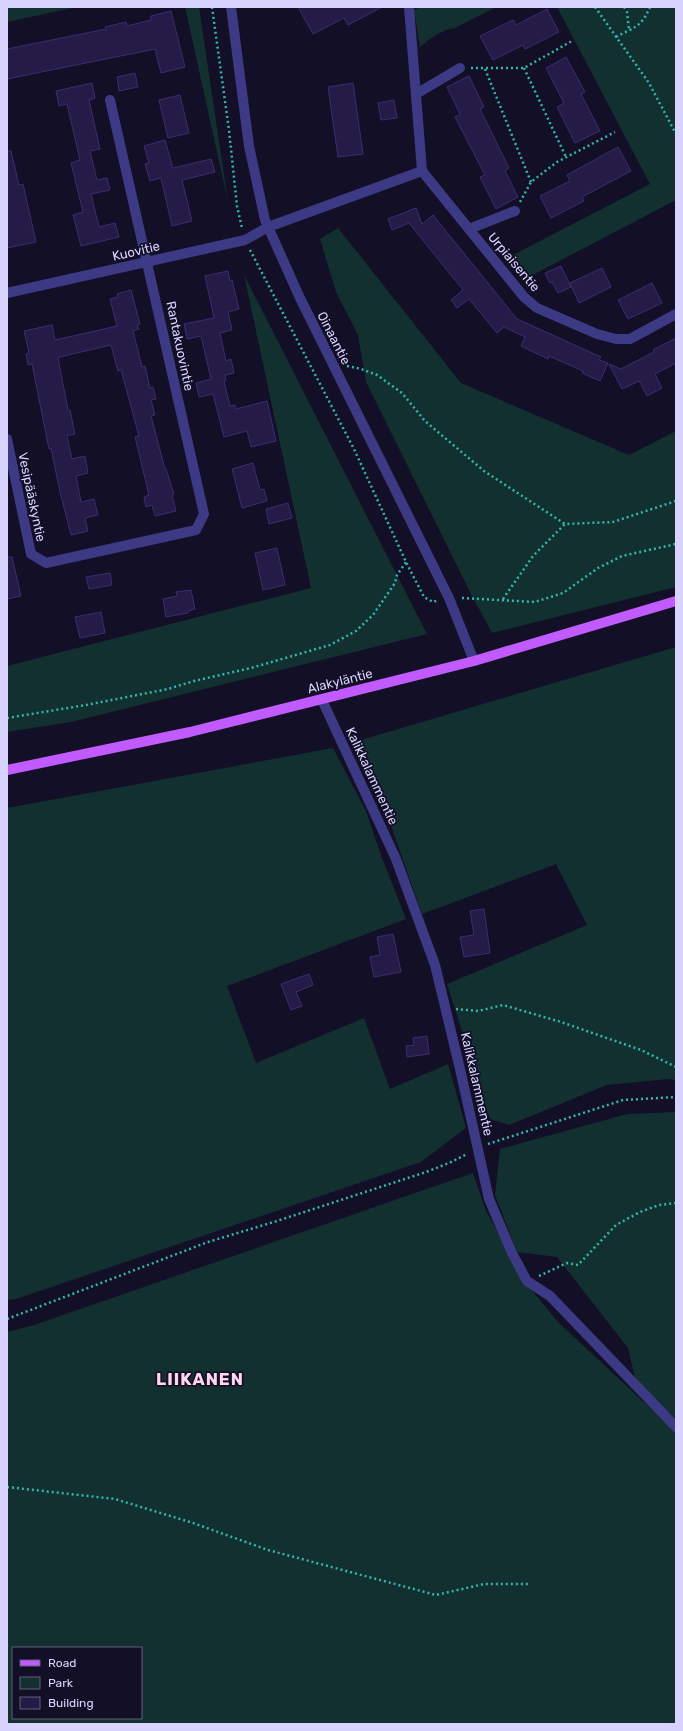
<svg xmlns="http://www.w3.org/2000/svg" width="683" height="1731" font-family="Rubik,sans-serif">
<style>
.green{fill:#12302f;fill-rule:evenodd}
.building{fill:#241b47;stroke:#3b2d73}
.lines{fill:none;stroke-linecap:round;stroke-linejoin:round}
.path{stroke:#2fb8b0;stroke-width:2.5;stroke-dasharray:2 3;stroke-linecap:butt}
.minor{stroke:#3d3a85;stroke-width:10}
.major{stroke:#c25bff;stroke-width:10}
.labels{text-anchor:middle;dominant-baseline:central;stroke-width:3.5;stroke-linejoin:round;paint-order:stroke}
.street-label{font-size:13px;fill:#d9d4ff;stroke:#130f26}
.district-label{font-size:17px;font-weight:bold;letter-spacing:1px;fill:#ffd6f0;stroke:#130f26}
</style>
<rect width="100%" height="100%" fill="#130f26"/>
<g class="green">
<polygon points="7,7 77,7 7,22"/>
<polygon points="185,7 199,7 228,202"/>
<polygon points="421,7 496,7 455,28 446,30 434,36 420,47 414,10"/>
<polygon points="557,7 676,7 676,200 525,279 509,257 650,184"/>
<polygon points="338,228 461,383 629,455 676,431 676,587 492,633 471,594 366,382 358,335 336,292 320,239"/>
<polygon points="244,275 427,634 71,722 7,732 7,666 311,588"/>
<polygon points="676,647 676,1080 668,1079 607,1085 509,1125 490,1119 447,984 587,925 556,864 422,914 361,740"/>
<polygon points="333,748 366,811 382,858 406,919 227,986 256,1063 364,1018 390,1089 448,1064 466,1128 421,1162 16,1299 7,1300 7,808"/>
<polygon points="676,1112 676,1419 636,1382 628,1348 557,1257 517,1252 495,1195 500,1149 627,1114"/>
<path d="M473 1173 486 1211 526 1283 557 1321 676 1432V1724H7V1332L34 1325ZM13 1648H141V1718H13Z"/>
</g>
<g class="building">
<polygon points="298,7 382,7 348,25 344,18 313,34"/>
<polygon points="547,9 559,32 525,49 523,45 493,60 480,36 513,20 516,25"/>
<polygon points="171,11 185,67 161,73 155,49 7,79 7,49 106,29 105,27 126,22 127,26 151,20 151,16"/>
<polygon points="566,57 585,92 581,94 600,131 575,143 557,107 564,103 546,68"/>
<polygon points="135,73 138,87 119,91 117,77"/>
<polygon points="469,76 484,107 480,109 509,168 505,171 518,197 496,209 480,177 485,175 455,117 460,114 447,87"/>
<polygon points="92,83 95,98 89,100 100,149 90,151 97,180 107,178 110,190 91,194 99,227 115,223 119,237 81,246 73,215 83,212 71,163 80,160 67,104 59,106 56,91"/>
<polygon points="353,83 363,154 338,157 328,87"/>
<polygon points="180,95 189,133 168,138 159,100"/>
<polygon points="394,100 397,118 381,120 378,103"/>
<polygon points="165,140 173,168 211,159 215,172 182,180 192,221 172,226 161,178 150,181 145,164 149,163 144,146"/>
<polygon points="618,147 631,171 582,197 584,201 551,218 540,196 570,181 567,175"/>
<polygon points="7,151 11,151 19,185 23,184 36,242 7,248"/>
<polygon points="416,208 422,224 433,215 517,319 601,357 599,360 608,363 600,381 582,373 583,371 549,356 548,359 521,346 525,337 504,327 497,333 469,299 457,308 451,300 463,290 409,223 392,230 388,219"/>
<polygon points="561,266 571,287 558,293 552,282 550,283 545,273"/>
<polygon points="602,268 611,287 579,303 570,283"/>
<polygon points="228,271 230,281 232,280 239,309 228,312 232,330 220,333 226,361 231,359 234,373 225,375 226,381 224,381 230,406 235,405 236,409 267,401 276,441 251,447 247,431 224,437 213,394 199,397 196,383 211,379 201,336 187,339 184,324 214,318 205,276"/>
<polygon points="652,283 662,303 628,319 618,300"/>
<polygon points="131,290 140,324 137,325 139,329 133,331 142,367 145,366 150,388 153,387 156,399 151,400 155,415 151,416 165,469 166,469 174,494 172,495 176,511 155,516 152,505 146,507 144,497 149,495 135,437 139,436 121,370 118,371 111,345 64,356 58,358 68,410 70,410 75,434 67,436 72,459 85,456 88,473 76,476 81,502 94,499 98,515 85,518 88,531 71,535 60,492 51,448 49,449 32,364 28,365 26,354 29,353 24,331 52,325 55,340 117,326 110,299 118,297 117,294"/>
<polygon points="676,338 676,363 655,374 662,388 647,396 639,381 622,389 609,364 621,369 654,352 653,350"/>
<polygon points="253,463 260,490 264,489 267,501 242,508 232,469"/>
<polygon points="288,503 292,518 269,524 266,509"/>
<polygon points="277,548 285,585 263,590 255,553"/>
<polygon points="7,557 12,557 21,596 7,599"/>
<polygon points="110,573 112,585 89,589 86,577"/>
<polygon points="191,590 195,609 188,611 188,613 166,617 163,599 177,596 176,592"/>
<polygon points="101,612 105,633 80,638 75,617"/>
<polygon points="484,909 490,953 464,957 460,937 474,935 470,911"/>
<polygon points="393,934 401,972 374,977 370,957 380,955 377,937"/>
<polygon points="309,974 313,985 296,992 302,1006 291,1010 281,984"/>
<polygon points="427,1036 429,1054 407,1057 406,1046 414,1045 413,1038"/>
</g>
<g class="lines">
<g class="path">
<polyline points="212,7 229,130 237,206 242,228"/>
<polyline points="595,7 649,83 676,134"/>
<polyline points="624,7 627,12 629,30"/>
<path d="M616 37C634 27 641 28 650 7"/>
<polyline points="471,68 524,68 572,41"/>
<polyline points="524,68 566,157"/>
<polyline points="485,69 531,182"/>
<polyline points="520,202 531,182 557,162 615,132"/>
<polyline points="250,250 354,449 406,562 424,597 433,602 439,600"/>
<polyline points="347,366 361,369 377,375 402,393 425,421 484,471 565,524 613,522 676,501"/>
<polyline points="462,598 535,602 563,593 598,568 622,556 676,544"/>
<polyline points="503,599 533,556 565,524"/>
<polyline points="7,718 86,705 168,689 194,681 251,668 330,645 356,631 373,615 395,583 397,575 406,562"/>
<polyline points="456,1009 478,1011 503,1005 561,1022 641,1050 676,1067"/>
<polyline points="488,1144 623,1100 676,1097"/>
<polyline points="539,1276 567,1263 578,1265 616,1225 640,1212 659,1205 676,1203"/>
<polyline points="7,1319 208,1242 277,1221 426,1172 449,1163 467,1154"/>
<polyline points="7,1487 115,1499 193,1523 268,1550 436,1595 484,1584 529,1584"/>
</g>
<g class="minor">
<polyline points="231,7 249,146 265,220 299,296 449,598 474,661"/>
<polyline points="409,7 422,171 524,297 537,308 597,334 616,339 630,339 676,314"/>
<polyline points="416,94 460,68"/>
<polyline points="469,229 515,211"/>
<polyline points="7,293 245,240 268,227 422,171"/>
<polyline points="7,439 31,554 46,563 196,530 204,514 110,100"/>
<polyline points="322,700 396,859 435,965 460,1069 489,1199 512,1253 527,1281 550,1296 676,1427"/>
</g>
<polyline class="major" points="7,770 190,732 474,661 676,601"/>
</g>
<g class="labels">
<g class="street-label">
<text transform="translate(136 251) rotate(-13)">Kuovitie</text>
<text transform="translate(514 262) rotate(50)">Urpiaisentie</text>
<text transform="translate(334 338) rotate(63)">Oinaantie</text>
<text transform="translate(180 346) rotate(78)">Rantakuovintie</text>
<text transform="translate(32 497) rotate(78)">Vesipääskyntie</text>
<text transform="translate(340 681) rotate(-14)">Alakyläntie</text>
<text transform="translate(372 776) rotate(65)">Kalikkalammentie</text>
<text transform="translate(477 1084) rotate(77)">Kalikkalammentie</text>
</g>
<g class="district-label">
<text x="200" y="1379">LIIKANEN</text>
</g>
</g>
<rect width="683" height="1731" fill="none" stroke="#d9d4ff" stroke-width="16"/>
<rect x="12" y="1647" width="130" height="72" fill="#130f26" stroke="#625e7d"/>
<rect x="20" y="1660" width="20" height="6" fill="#c25bff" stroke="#625e7d"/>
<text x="48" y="1667" font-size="12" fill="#d9d4ff">Road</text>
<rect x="20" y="1677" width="20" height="12" fill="#12302f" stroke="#625e7d"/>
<text x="48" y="1687" font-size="12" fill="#d9d4ff">Park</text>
<rect x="20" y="1697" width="20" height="12" fill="#241b47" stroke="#625e7d"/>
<text x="48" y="1707" font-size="12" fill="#d9d4ff">Building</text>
</svg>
